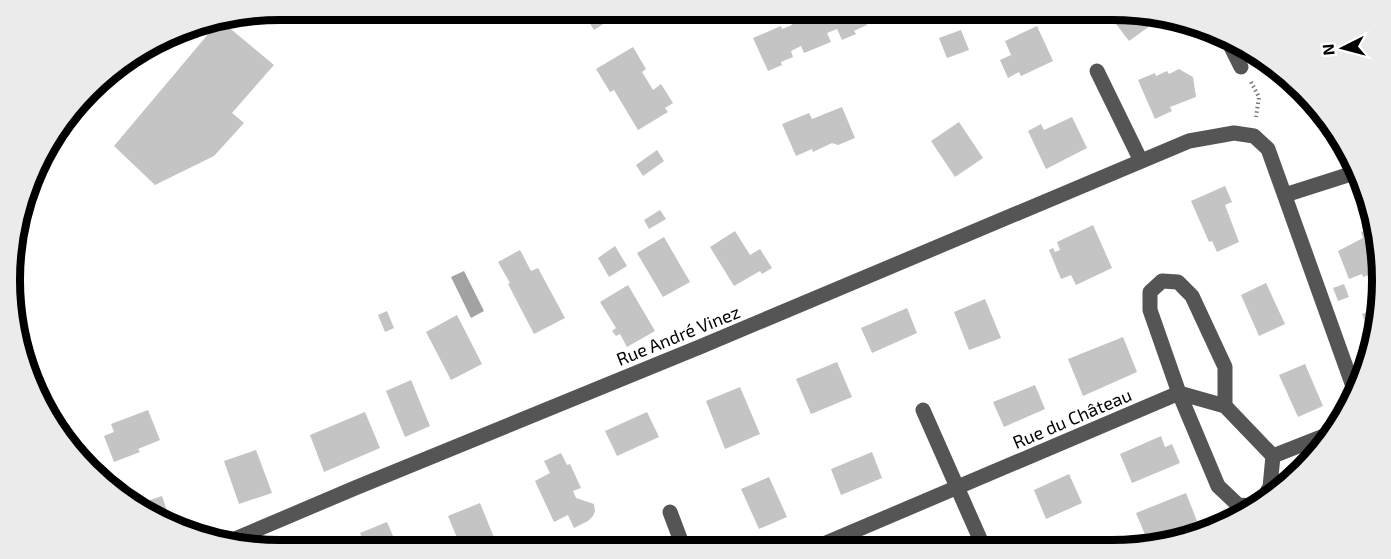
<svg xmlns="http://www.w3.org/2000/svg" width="1391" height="559" font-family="'Exo 2',sans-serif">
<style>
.water{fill:#a3a3a3}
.building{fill:#c4c4c4}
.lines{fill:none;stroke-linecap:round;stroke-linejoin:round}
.path{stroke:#777;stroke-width:4;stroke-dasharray:1.5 3;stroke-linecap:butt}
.minor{stroke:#555;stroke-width:15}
.labels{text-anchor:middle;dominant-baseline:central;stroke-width:6;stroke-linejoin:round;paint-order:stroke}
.street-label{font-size:18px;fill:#000;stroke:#fff}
.rim{fill:none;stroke:#000;stroke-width:8}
</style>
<rect width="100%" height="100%" fill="#fff"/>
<polygon class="water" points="464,271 484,311 471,318 451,277"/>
<g class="building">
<polygon points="581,9 626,9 594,30"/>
<polygon points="720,9 738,9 725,18"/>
<polygon points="824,9 898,9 890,13 891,16 877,22 874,15 864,19 867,25 854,31 856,34 842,40 837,29 827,33 831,42 804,53 801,46 791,51 793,57 781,62 782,65 768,71 753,38 781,26 782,29 792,25 789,20 810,11 811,14"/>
<polygon points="1108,9 1155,16 1158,20 1129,41 1110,16 1112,15"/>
<polygon points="220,20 274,65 232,113 244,123 214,156 155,185 114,146"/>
<polygon points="1037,26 1053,61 1021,76 1019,72 1008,78 1000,60 1011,55 1005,41"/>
<polygon points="961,30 969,50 947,58 939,38"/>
<polygon points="633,47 646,69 642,72 653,90 661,84 673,103 665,108 668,112 638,130 614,90 610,92 596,69"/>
<polygon points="1179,69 1193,77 1196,97 1170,107 1172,111 1155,119 1138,80 1155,73 1156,76 1167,71 1169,74"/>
<polygon points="1301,91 1315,109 1317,111 1306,114 1298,92"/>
<polygon points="842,107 855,138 838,145 832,143 813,152 812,149 796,156 782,124 809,113 812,119"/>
<polygon points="1319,115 1335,134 1326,137 1323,135 1319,124 1321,120"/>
<polygon points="1072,117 1087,148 1046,169 1028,131 1041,124 1044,130"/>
<polygon points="959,122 983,158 955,177 931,141"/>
<polygon points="657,150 664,161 643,176 636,165"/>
<polygon points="1225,186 1232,202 1225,205 1239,242 1217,252 1212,241 1209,242 1191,201"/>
<polygon points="660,210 666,219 649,229 644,220"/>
<polygon points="1093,225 1112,268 1076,285 1071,275 1061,279 1049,250 1053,248 1055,252 1060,250 1057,242"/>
<polygon points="1372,228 1381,261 1380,271 1363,277 1362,274 1349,279 1338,251 1363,238 1361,232"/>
<polygon points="735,231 750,255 760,249 772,268 762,274 760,271 734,286 710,247"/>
<polygon points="664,237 690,282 663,297 637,253"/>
<polygon points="12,242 18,261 12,263 11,244"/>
<polygon points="615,246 627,266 609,277 598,258"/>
<polygon points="520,250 531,271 538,268 565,318 534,334 508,284 510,283 498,262"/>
<polygon points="1266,283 1285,324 1259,336 1241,295"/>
<polygon points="1344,284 1349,297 1338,301 1333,288"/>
<polygon points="628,285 655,331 627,347 620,334 616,336 612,331 616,328 600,302"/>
<polygon points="985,299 1001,338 969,350 954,312"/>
<polygon points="907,308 917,333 872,353 861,328"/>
<polygon points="1375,310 1373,328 1368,330 1362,314"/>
<polygon points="387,311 394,328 385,332 378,315"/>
<polygon points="457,315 482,364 451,380 426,332"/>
<polygon points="1123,337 1137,372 1083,396 1068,359"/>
<polygon points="837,362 852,397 811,414 796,379"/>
<polygon points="1305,364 1323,406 1298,417 1279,375"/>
<polygon points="411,380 430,426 405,437 386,391"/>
<polygon points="1035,385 1045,409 1004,427 993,402"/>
<polygon points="740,387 760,434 725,449 706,401"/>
<polygon points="148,410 160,440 138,449 140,452 114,462 104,436 114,432 111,424"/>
<polygon points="365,412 380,448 324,472 310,435"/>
<polygon points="647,412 659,437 617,456 605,431"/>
<polygon points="1161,436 1165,447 1172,444 1180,463 1132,483 1120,454"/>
<polygon points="256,450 272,493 239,504 224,461"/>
<polygon points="872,452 882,478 841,495 831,469"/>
<polygon points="561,453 567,465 570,464 581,488 573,491 576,498 594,504 595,511 593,516 588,521 574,528 568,515 554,522 535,481 550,473 544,461"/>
<polygon points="1069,474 1082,503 1046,519 1034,490"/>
<polygon points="769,477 787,517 759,529 741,489"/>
<polygon points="1186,493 1197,521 1148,542 1136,513"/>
<polygon points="162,496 172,525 136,505"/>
<polygon points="480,503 497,545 486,549 462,550 448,516"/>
<polygon points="387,522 399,550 367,550 360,533"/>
<polygon points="909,542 911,548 895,548"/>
</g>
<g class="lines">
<polyline class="path" points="1251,82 1259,97 1256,117"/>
<g class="minor">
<polyline points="1228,41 1241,67"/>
<polyline points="1097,71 1141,161"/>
<polyline points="1285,195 1357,172"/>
<polyline points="1225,406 1225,367 1192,296 1178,282 1162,281 1150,292 1150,310 1179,393 1218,486 1238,505 1253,506"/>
<polyline points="923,410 984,548"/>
<polyline points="1262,500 1270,487 1273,456"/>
<polyline points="670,512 684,549"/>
<polyline points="228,542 355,488 702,346 1189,141 1234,133 1254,136 1268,149 1355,392"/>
<polyline points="812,549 1179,393 1225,406 1273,456 1334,432"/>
</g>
</g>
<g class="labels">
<g class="street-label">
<text transform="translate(678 335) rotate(-22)">Rue André Vinez</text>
<text transform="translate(1072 418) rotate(-23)">Rue du Château</text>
</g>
</g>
<path d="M0 0H1391V559H0ZM280 20H1112A260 260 0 0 1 1372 280V280A260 260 0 0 1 1112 540H280A260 260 0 0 1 20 280V280A260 260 0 0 1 280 20Z" fill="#ebebeb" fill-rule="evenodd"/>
<path class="rim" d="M280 20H1112A260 260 0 0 1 1372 280V280A260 260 0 0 1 1112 540H280A260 260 0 0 1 20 280V280A260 260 0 0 1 280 20Z"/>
<g transform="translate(1343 48) rotate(264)" stroke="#ffffff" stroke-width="4.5" paint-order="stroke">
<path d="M0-4.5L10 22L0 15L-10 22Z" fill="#000000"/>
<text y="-9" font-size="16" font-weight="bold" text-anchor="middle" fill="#000000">N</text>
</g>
</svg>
